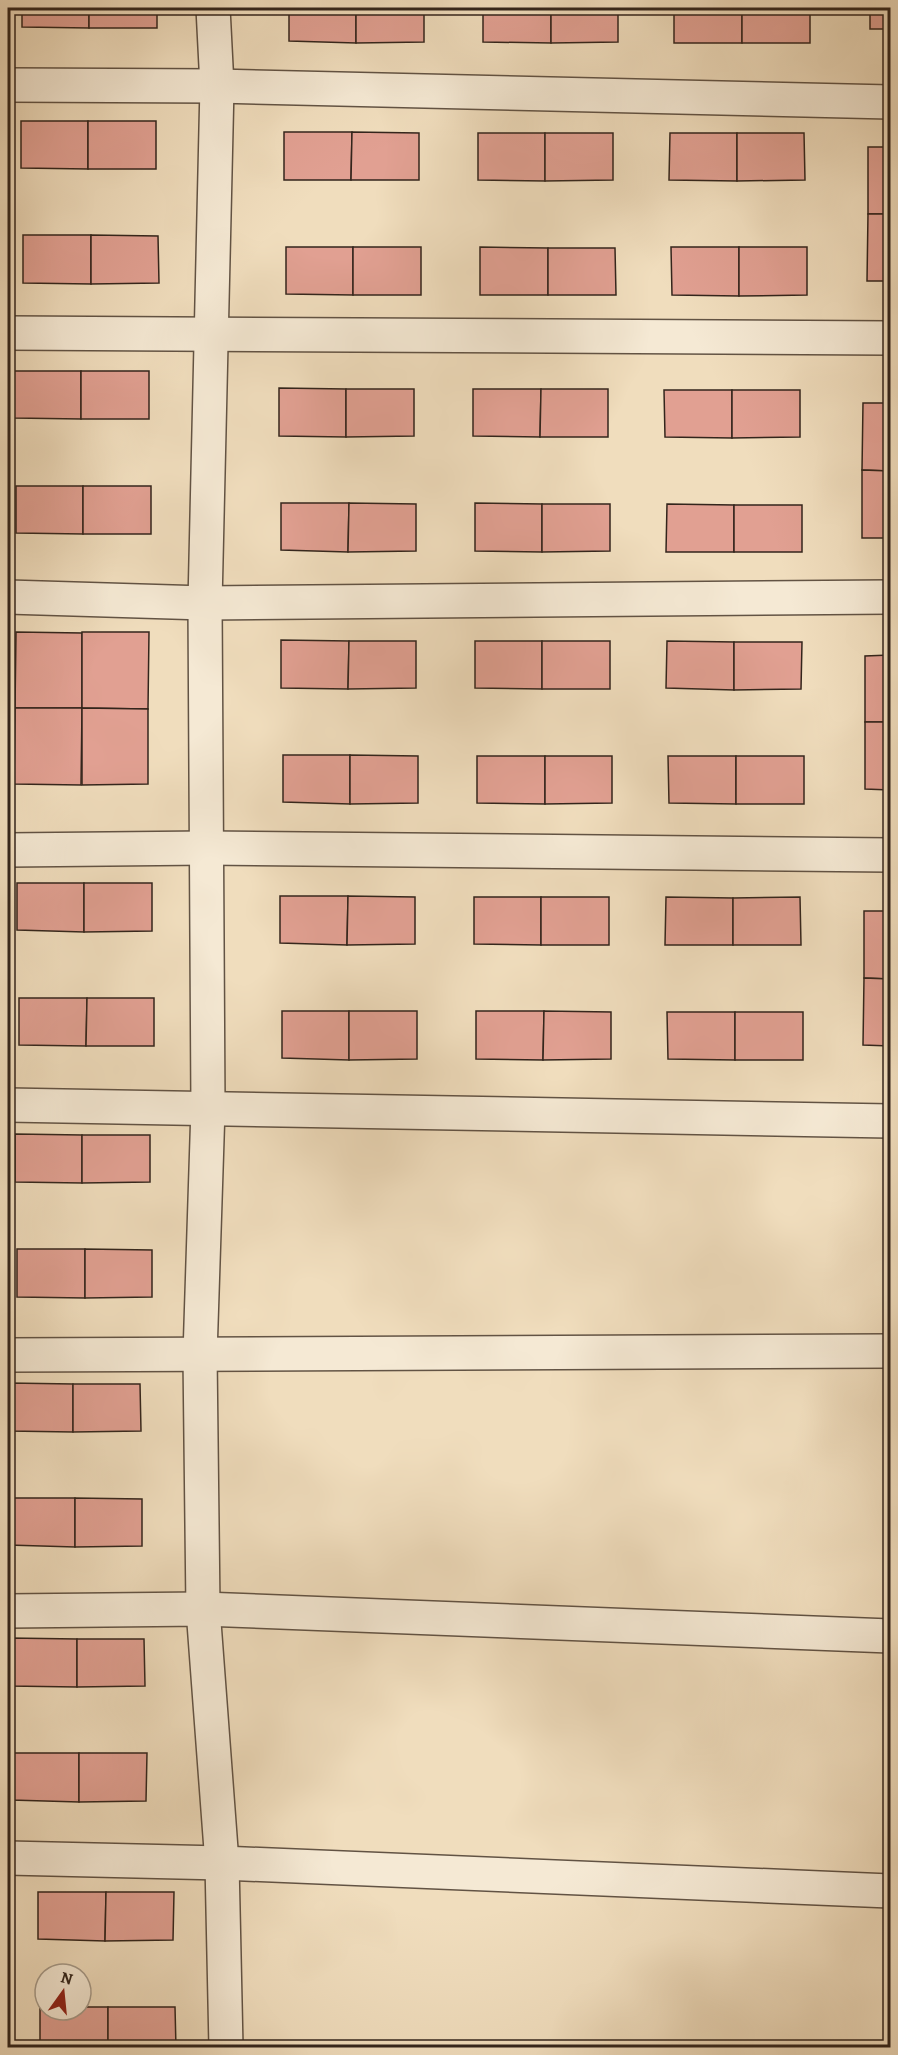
<svg xmlns="http://www.w3.org/2000/svg" width="898" height="2055" font-family="Alegreya,serif">
<style>
.building{fill:#e1a092;stroke:#33251c;stroke-width:1.5}
.lines{fill:none;stroke-linecap:round;stroke-linejoin:round}
.minor-casing{stroke:#625344;stroke-width:36}
.minor{stroke:#f5e9d4;stroke-width:33}
</style>
<rect width="100%" height="100%" fill="#f0ddbd"/>
<filter id="stains"><feTurbulence type="fractalNoise" baseFrequency=".00333" numOctaves="4"/><feColorMatrix values="0 0 0 0 .2 0 0 0 0 .09 0 0 0 0 .02 0 0 0 .5 -.17"/></filter>
<radialGradient id="worn" r=".72"><stop offset=".6" stop-color="#630" stop-opacity="0"/><stop offset="1" stop-color="#630" stop-opacity=".3"/></radialGradient>
<g class="building">
<polygon points="22,8 89,8 89,28 22,27"/>
<rect x="89" y="8" width="68" height="20"/>
<polygon points="289,8 356,8 356,43 289,41"/>
<polygon points="356,8 424,8 424,42 356,43"/>
<polygon points="483,8 551,8 551,43 483,42"/>
<polygon points="551,8 618,8 618,42 551,43"/>
<rect x="674" y="8" width="68" height="35"/>
<rect x="742" y="8" width="68" height="35"/>
<rect x="870" y="8" width="20" height="21"/>
<polygon points="21,121 88,121 88,169 21,168"/>
<rect x="88" y="121" width="68" height="48"/>
<polygon points="284,132 352,132 351,180 284,180"/>
<polygon points="352,132 419,133 419,180 351,180"/>
<polygon points="478,133 545,133 545,181 478,180"/>
<polygon points="545,133 613,133 613,180 545,181"/>
<polygon points="670,133 737,133 737,181 669,180"/>
<polygon points="737,133 804,133 805,180 737,181"/>
<rect x="868" y="147" width="22" height="67"/>
<polygon points="868,214 890,214 890,281 867,281"/>
<polygon points="23,235 91,235 91,284 23,283"/>
<polygon points="91,235 158,236 159,283 91,284"/>
<polygon points="286,247 353,247 353,295 286,294"/>
<rect x="353" y="247" width="68" height="48"/>
<polygon points="480,247 548,248 548,295 480,295"/>
<polygon points="671,247 739,247 739,296 672,295"/>
<polygon points="739,247 807,247 807,295 739,296"/>
<polygon points="548,248 615,248 616,295 548,295"/>
<polygon points="14,371 81,371 81,419 14,418"/>
<rect x="81" y="371" width="68" height="48"/>
<polygon points="279,388 346,389 346,437 279,436"/>
<polygon points="346,389 414,389 414,436 346,437"/>
<polygon points="473,389 541,389 540,437 473,436"/>
<polygon points="541,389 608,389 608,437 540,437"/>
<polygon points="664,390 732,390 732,438 665,437"/>
<polygon points="732,390 800,390 800,437 732,438"/>
<polygon points="863,403 890,403 890,471 862,470"/>
<polygon points="862,470 890,471 890,538 862,538"/>
<polygon points="16,486 83,486 83,534 16,533"/>
<rect x="83" y="486" width="68" height="48"/>
<polygon points="281,503 349,503 348,552 281,550"/>
<polygon points="349,503 416,504 416,551 348,552"/>
<polygon points="475,503 542,504 542,552 475,551"/>
<polygon points="542,504 610,504 610,551 542,552"/>
<polygon points="667,504 734,505 734,552 666,552"/>
<rect x="734" y="505" width="68" height="47"/>
<polygon points="16,632 82,633 82,708 15,708"/>
<polygon points="82,632 149,632 148,709 82,708"/>
<polygon points="281,640 349,641 348,689 281,688"/>
<polygon points="349,641 416,641 416,688 348,689"/>
<polygon points="475,641 542,641 542,689 475,688"/>
<rect x="542" y="641" width="68" height="48"/>
<polygon points="667,641 734,642 734,690 666,688"/>
<polygon points="734,642 802,642 801,689 734,690"/>
<polygon points="890,655 890,722 865,722 865,656"/>
<polygon points="15,708 82,708 81,785 14,784"/>
<polygon points="82,708 148,709 148,784 82,785"/>
<polygon points="865,722 890,722 890,790 865,789"/>
<polygon points="283,755 350,755 350,804 283,802"/>
<polygon points="350,755 418,756 418,803 350,804"/>
<polygon points="477,756 545,756 545,804 477,803"/>
<polygon points="545,756 612,756 612,803 545,804"/>
<polygon points="668,756 736,756 736,804 669,803"/>
<rect x="736" y="756" width="68" height="48"/>
<polygon points="17,883 84,883 84,932 17,930"/>
<polygon points="84,883 152,883 152,931 84,932"/>
<polygon points="280,896 348,896 347,945 280,943"/>
<polygon points="348,896 415,897 415,944 347,945"/>
<polygon points="474,897 541,897 541,945 474,944"/>
<rect x="541" y="897" width="68" height="48"/>
<polygon points="666,897 733,898 733,945 665,945"/>
<polygon points="800,897 801,945 733,945 733,898"/>
<polygon points="864,911 890,911 890,979 864,978"/>
<polygon points="864,978 890,979 890,1046 863,1045"/>
<polygon points="19,998 87,998 86,1046 19,1045"/>
<polygon points="87,998 154,998 154,1046 86,1046"/>
<polygon points="282,1011 349,1011 349,1060 282,1058"/>
<polygon points="349,1011 417,1011 417,1059 349,1060"/>
<polygon points="476,1011 544,1011 543,1060 476,1059"/>
<polygon points="544,1011 611,1012 611,1059 543,1060"/>
<polygon points="667,1012 735,1012 735,1060 668,1059"/>
<rect x="735" y="1012" width="68" height="48"/>
<polygon points="15,1134 82,1135 82,1183 15,1182"/>
<polygon points="82,1135 150,1135 150,1182 82,1183"/>
<polygon points="17,1249 85,1249 85,1298 17,1297"/>
<polygon points="85,1249 152,1250 152,1297 85,1298"/>
<polygon points="8,1383 73,1384 73,1432 8,1431"/>
<polygon points="73,1384 140,1384 141,1431 73,1432"/>
<polygon points="8,1498 75,1498 75,1547 8,1545"/>
<polygon points="75,1498 142,1499 142,1546 75,1547"/>
<polygon points="9,1638 77,1639 77,1687 9,1686"/>
<polygon points="77,1639 144,1639 145,1686 77,1687"/>
<polygon points="12,1753 79,1753 79,1802 11,1800"/>
<polygon points="79,1753 147,1753 146,1801 79,1802"/>
<polygon points="38,1892 106,1892 105,1941 38,1939"/>
<polygon points="106,1892 174,1892 173,1940 105,1941"/>
<polygon points="40,2007 45,2007 45,2010 81,2010 81,2007 108,2007 108,2048 40,2048"/>
<polygon points="108,2007 175,2007 176,2048 108,2048"/>
</g>
<g class="lines">
<defs>
<g id="minor">
<polyline points="213,8 217,86 205,603 208,1108 200,1355 203,1609 222,1863 226,2048"/>
<polyline points="8,85 217,86 890,102"/>
<polyline points="8,333 890,338"/>
<polyline points="8,597 205,603 890,597"/>
<polyline points="8,850 207,848 890,855"/>
<polyline points="8,1105 890,1121"/>
<polyline points="8,1355 890,1351"/>
<polyline points="8,1611 203,1609 890,1636"/>
<polyline points="8,1858 222,1863 890,1891"/>
</g>
</defs>
<use href="#minor" class="minor-casing"/>
<use href="#minor" class="minor"/>
</g>
<rect width="898" height="2055" fill="none" stroke="#f0ddbd" stroke-width="30"/>
<rect x="9" y="9" width="880" height="2037" fill="none" stroke="#33251c" stroke-width="3"/>
<rect x="15" y="15" width="868" height="2025" fill="none" stroke="#33251c" stroke-width="1.5"/>
<g transform="translate(63 1992) rotate(15)"><circle r="28" fill="#f5e9d4" stroke="#a79b8a" stroke-width="1.5"/>
<path d="M0-4.5L10 22L0 15L-10 22Z" fill="#8f2418"/>
<text y="-9" font-size="16" font-weight="bold" text-anchor="middle" fill="#33251c">N</text>
</g>
<rect width="100%" height="100%" filter="url(#stains)"/>
<rect width="100%" height="100%" fill="url(#worn)"/>
</svg>
